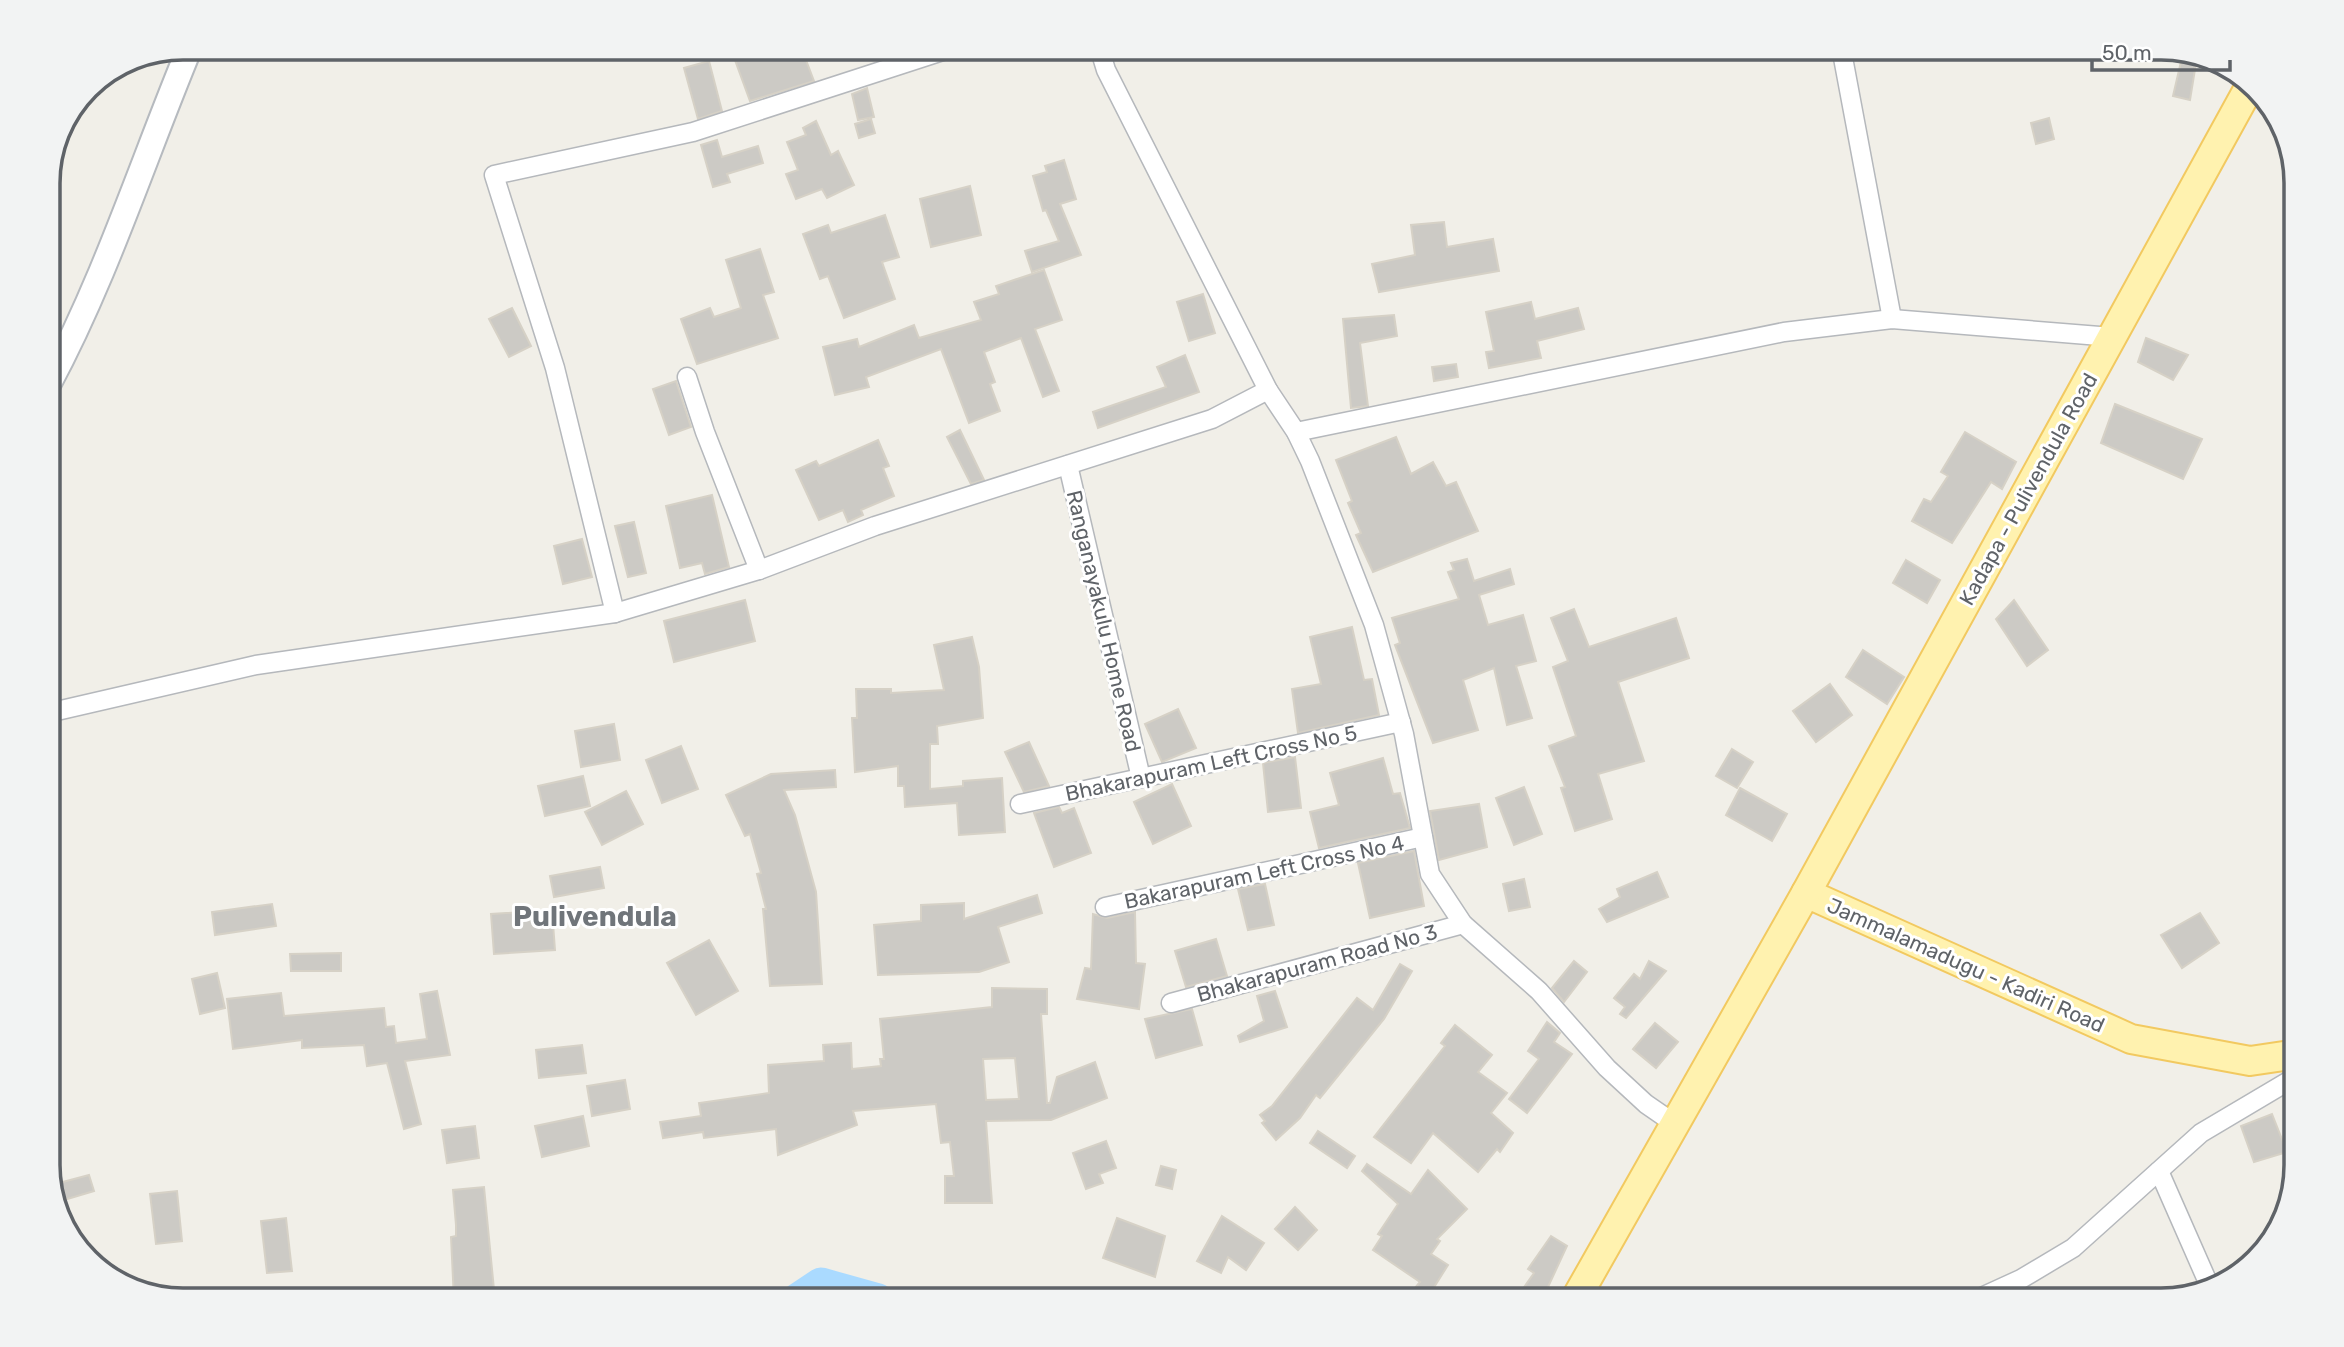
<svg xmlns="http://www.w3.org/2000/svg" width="2344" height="1347" font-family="Rubik,sans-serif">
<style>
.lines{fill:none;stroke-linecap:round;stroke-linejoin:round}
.river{stroke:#aadaff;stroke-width:33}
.building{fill:#cccac5;stroke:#d6d1c6;stroke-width:2;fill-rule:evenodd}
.street-casing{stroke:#b5b8bc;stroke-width:21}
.secondary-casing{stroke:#b6babf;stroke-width:28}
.primary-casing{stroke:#f2c960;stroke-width:32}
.street{stroke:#fff;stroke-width:18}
.secondary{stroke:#fff;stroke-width:24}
.primary{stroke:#fff2af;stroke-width:28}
.labels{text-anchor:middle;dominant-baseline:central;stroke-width:6;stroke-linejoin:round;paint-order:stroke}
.street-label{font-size:21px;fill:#5f6368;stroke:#fff}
.district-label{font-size:28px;font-weight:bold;fill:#70757a;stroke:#fff}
.rim{fill:none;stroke:#5f6368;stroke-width:3.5}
</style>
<rect width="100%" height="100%" fill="#f1efe8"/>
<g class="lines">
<polyline class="river" points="797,1300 821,1284 878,1300"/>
</g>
<g class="building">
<polygon points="773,47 801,47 814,81 750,101 735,60"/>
<polygon points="2183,53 2197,57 2190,100 2173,96"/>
<polygon points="709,61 722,111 698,119 684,68"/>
<polygon points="867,88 874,117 858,120 852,94"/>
<polygon points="2049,118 2054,139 2036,144 2031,123"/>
<polygon points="871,119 875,133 859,138 855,124"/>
<polygon points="816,121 831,155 838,151 854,185 827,198 822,189 796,199 786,174 798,170 787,142 806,135 803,128"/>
<polygon points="717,140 722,157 758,146 763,163 727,174 730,182 713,187 701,145"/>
<polygon points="1064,160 1076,199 1060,204 1081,255 1032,272 1025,251 1059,241 1046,210 1043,211 1033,176 1047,172 1045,166"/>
<polygon points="970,186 981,235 931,247 920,199"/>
<polygon points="885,215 899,257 882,262 895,299 844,318 828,276 820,279 803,234 828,225 831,233"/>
<polygon points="1444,222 1447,247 1493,239 1499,271 1379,292 1372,264 1415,255 1411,225"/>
<polygon points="760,249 774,292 763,295 778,338 697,364 681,319 710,308 714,317 741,308 726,260"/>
<polygon points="1044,270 1062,320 1035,329 1059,391 1043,397 1021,338 984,352 995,382 990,384 1000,411 969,423 941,349 866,377 869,387 835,395 823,347 857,339 859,347 914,325 919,338 981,320 974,302 999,294 996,286"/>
<polygon points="1203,294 1215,333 1189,341 1177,302"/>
<polygon points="1531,302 1535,319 1578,308 1584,329 1537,341 1541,358 1489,368 1486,352 1494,351 1486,312"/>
<polygon points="512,308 531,346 509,357 489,319"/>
<polygon points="1394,315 1397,336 1360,343 1368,406 1351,408 1343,319"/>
<polygon points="2146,338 2188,355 2173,380 2138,362"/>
<polygon points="1185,355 1199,392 1098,428 1093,412 1166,387 1157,367"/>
<polygon points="1456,364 1458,377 1434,381 1432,367"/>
<polygon points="676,381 691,427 669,435 653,389"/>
<polygon points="2115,404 2202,439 2183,479 2101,443"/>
<polygon points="960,430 984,480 971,484 947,437"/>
<polygon points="1965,432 2016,462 2002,489 1991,482 1952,543 1912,521 1924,499 1931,502 1948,476 1941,472"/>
<polygon points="1396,437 1411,474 1433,462 1446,486 1456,482 1478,531 1373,572 1356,535 1361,533 1348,503 1352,501 1336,460"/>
<polygon points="878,440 889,466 883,468 894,496 861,510 863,515 848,522 843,510 819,520 796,470 816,461 819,466"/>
<polygon points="712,495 729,567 705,574 702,563 680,568 666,506"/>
<polygon points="634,522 646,573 628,577 615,526"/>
<polygon points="582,539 592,577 563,584 554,546"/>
<polygon points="1467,559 1474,581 1510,569 1514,584 1479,595 1488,625 1523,615 1536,661 1516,666 1532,718 1507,725 1494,668 1463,680 1478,730 1433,743 1395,645 1400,643 1392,618 1459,599 1448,572 1454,570 1451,563"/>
<polygon points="1906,560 1940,580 1927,603 1893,583"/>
<polygon points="745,600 755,641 674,662 664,621"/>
<polygon points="2014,600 2048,650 2027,666 1996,619"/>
<polygon points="1574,609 1589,647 1676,618 1689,658 1618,682 1644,761 1598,774 1612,819 1575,831 1561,788 1565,787 1549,746 1576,736 1553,667 1568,661 1551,618"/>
<polygon points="1352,627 1364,680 1372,679 1379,715 1298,733 1292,689 1321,684 1310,637"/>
<polygon points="972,637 979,667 983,718 937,726 938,744 930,744 930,789 963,786 963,781 1002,778 1005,832 959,835 957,803 905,807 904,786 898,786 898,766 855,772 852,718 857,718 856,689 891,689 891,693 944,690 934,645"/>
<polygon points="1863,650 1904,677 1887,704 1846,677"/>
<polygon points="1830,684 1852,715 1816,742 1793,711"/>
<polygon points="1178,709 1196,748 1162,762 1145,724"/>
<polygon points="614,724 620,760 581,767 575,731"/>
<polygon points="1029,742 1049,786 1024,792 1005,752"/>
<polygon points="681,746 698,789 662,803 646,760"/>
<polygon points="1732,749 1753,762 1737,788 1716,776"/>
<polygon points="1295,757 1301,808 1268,812 1263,763"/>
<polygon points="1383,758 1393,794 1400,793 1410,828 1319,848 1310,812 1339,805 1330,773"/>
<polygon points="835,770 836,787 784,790 795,815 816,892 822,984 770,986 763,909 766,909 757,874 761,873 750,834 745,836 726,795 771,774"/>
<polygon points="583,776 590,806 545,816 538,786"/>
<polygon points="1172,784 1191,826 1153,844 1134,802"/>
<polygon points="1524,787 1542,834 1514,845 1496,798"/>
<polygon points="1740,788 1787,814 1772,841 1726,815"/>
<polygon points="626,791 643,824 602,845 585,812"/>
<polygon points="1479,804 1487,847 1439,860 1430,811"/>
<polygon points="1059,807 1062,813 1074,808 1091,853 1054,867 1034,813"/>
<polygon points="1414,851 1424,906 1370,918 1358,863"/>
<polygon points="600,867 604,888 554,897 550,876"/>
<polygon points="1657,872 1668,897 1607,922 1599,909 1620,897 1617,889"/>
<polygon points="1524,879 1530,907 1509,911 1503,884"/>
<polygon points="1265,884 1274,925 1248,930 1238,889"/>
<polygon points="1037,895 1042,913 998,927 1009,962 979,972 878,975 874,925 921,921 921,905 964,903 964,919"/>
<polygon points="272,904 276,926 215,935 212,912"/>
<polygon points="552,910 555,950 494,954 491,914"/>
<polygon points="1135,912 1136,963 1145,964 1139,1009 1077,999 1085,968 1091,969 1093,914 1107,918"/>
<polygon points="2200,913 2219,943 2182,968 2161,935"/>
<polygon points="1216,939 1227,976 1186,987 1175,951"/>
<polygon points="709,940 738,991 696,1015 667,963"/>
<polygon points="341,953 341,971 291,971 290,954"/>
<polygon points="1574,961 1587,972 1564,1002 1552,988"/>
<polygon points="1649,961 1666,971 1626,1018 1620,1014 1625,1007 1614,998 1634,974 1640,979"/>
<polygon points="1400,964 1412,971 1384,1019 1320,1098 1316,1095 1300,1118 1276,1140 1262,1123 1265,1121 1260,1115 1272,1106 1357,998 1373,1010"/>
<polygon points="217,973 225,1008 200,1014 192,979"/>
<path d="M992 988 1047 989V1014H1041L1047 1103H1050L1057 1077 1095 1062 1107 1098 1051 1120 986 1121 992 1203H945V1176H954L950 1142 941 1143 936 1104 853 1111 857 1125 778 1155 776 1129 704 1138 703 1132 663 1138 660 1122 701 1116 699 1103 769 1093 768 1065 824 1061 823 1045 851 1043 852 1069 881 1066 880 1059H884L880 1019 992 1007ZM1015 1058 1019 1099 986 1100 983 1059Z"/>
<polygon points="437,991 450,1055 405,1061 421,1124 404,1129 387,1063 367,1066 364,1045 302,1048 302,1040 233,1049 227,999 281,993 284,1016 384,1008 386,1027 394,1026 396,1043 427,1039 420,994"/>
<polygon points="1275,991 1287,1027 1240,1042 1238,1036 1264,1021 1257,996"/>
<polygon points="1192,1009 1202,1045 1156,1058 1145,1019"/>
<polygon points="1547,1022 1560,1033 1554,1042 1572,1054 1527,1113 1509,1099 1539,1059 1528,1051"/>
<polygon points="1655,1023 1678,1042 1656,1068 1633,1049"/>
<polygon points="1455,1025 1492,1055 1478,1072 1507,1093 1491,1113 1513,1133 1500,1152 1497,1149 1478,1172 1433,1133 1411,1163 1374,1137 1445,1046 1441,1043"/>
<polygon points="582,1045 586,1073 539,1078 536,1050"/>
<polygon points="625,1080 630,1109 592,1116 587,1086"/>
<polygon points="2272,1114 2287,1152 2254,1162 2241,1126"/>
<polygon points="583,1116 589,1146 542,1157 535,1126"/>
<polygon points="475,1126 479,1158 447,1163 442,1130"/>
<polygon points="1318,1131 1355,1156 1347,1168 1310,1143"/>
<polygon points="1106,1141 1116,1168 1099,1174 1103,1183 1086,1189 1073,1153"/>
<polygon points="1367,1164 1411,1194 1428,1170 1467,1209 1437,1239 1440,1241 1431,1254 1448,1265 1426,1300 1405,1300 1420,1282 1373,1250 1382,1236 1378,1234 1398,1204 1362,1171"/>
<polygon points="1161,1166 1176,1170 1172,1189 1156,1185"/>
<polygon points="89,1175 94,1191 64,1200 59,1183"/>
<polygon points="484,1187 495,1300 454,1300 451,1237 456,1236 456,1225 453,1190"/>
<polygon points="177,1191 182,1241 156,1244 150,1194"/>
<polygon points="1295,1207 1317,1230 1298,1250 1275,1229"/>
<polygon points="1222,1216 1264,1243 1246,1270 1228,1257 1221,1273 1197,1261"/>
<polygon points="286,1218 292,1271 267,1273 261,1221"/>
<polygon points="1117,1218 1165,1236 1155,1277 1103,1258"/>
<polygon points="1551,1236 1567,1246 1542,1300 1515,1300 1534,1273 1528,1269"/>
</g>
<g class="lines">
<defs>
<g id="street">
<polyline points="1099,47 1106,70 1268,390 1296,432 1310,461 1374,625 1404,734 1430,874 1463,924 1539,991 1607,1068 1646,1104 1675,1124"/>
<polyline points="1841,47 1892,319"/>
<polyline points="687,377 705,432 759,570"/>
<polyline points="1296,432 1784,332 1892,319 2112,337"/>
<polyline points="1068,465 1141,778"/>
<polyline points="615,613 555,368 494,175 693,132 955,47"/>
<polyline points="48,713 256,665 615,613 759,570 875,526 1212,419 1268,390"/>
<polyline points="1020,804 1401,722"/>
<polyline points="1105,907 1423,837"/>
<polyline points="1171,1003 1463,924"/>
<polyline points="2159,1171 2210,1287"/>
<polyline points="1975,1300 2021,1279 2073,1248 2201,1133 2297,1076"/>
</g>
<path id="secondary" d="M48 385C106 277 143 160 190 47"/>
<g id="primary">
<polyline points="1806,893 2131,1039 2250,1061 2297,1054"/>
<polyline points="1575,1300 1806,893 2250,86"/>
</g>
</defs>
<use href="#street" class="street-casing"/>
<use href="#secondary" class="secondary-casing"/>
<use href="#primary" class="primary-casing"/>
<use href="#street" class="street"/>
<use href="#secondary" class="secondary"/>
<use href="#primary" class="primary"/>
</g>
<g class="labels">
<g class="street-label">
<text transform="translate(2028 489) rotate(-61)">Kadapa - Pulivendula Road</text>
<text transform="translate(1104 621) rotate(77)">Ranganayakulu Home Road</text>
<text transform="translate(1211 763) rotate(-12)">Bhakarapuram Left Cross No 5</text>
<text transform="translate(1264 872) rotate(-12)">Bakarapuram Left Cross No 4</text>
<text transform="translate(1317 963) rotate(-15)">Bhakarapuram Road No 3</text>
<text transform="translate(1966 965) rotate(24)">Jammalamadugu - Kadiri Road</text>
</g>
<g class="district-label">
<text x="595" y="916">Pulivendula</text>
</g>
</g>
<path d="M0 0H2344V1347H0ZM183 60H2161A123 123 0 0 1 2284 183V1165A123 123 0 0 1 2161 1288H183A123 123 0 0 1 60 1165V183A123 123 0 0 1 183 60Z" fill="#f2f3f3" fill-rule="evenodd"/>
<path class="rim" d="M183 60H2161A123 123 0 0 1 2284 183V1165A123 123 0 0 1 2161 1288H183A123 123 0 0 1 60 1165V183A123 123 0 0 1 183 60Z"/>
<path d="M2092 60v10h138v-10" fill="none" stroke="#5f6368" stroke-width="3.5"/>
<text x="2102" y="60" font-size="21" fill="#5f6368" stroke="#ffffff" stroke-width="5" paint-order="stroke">50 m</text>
</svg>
